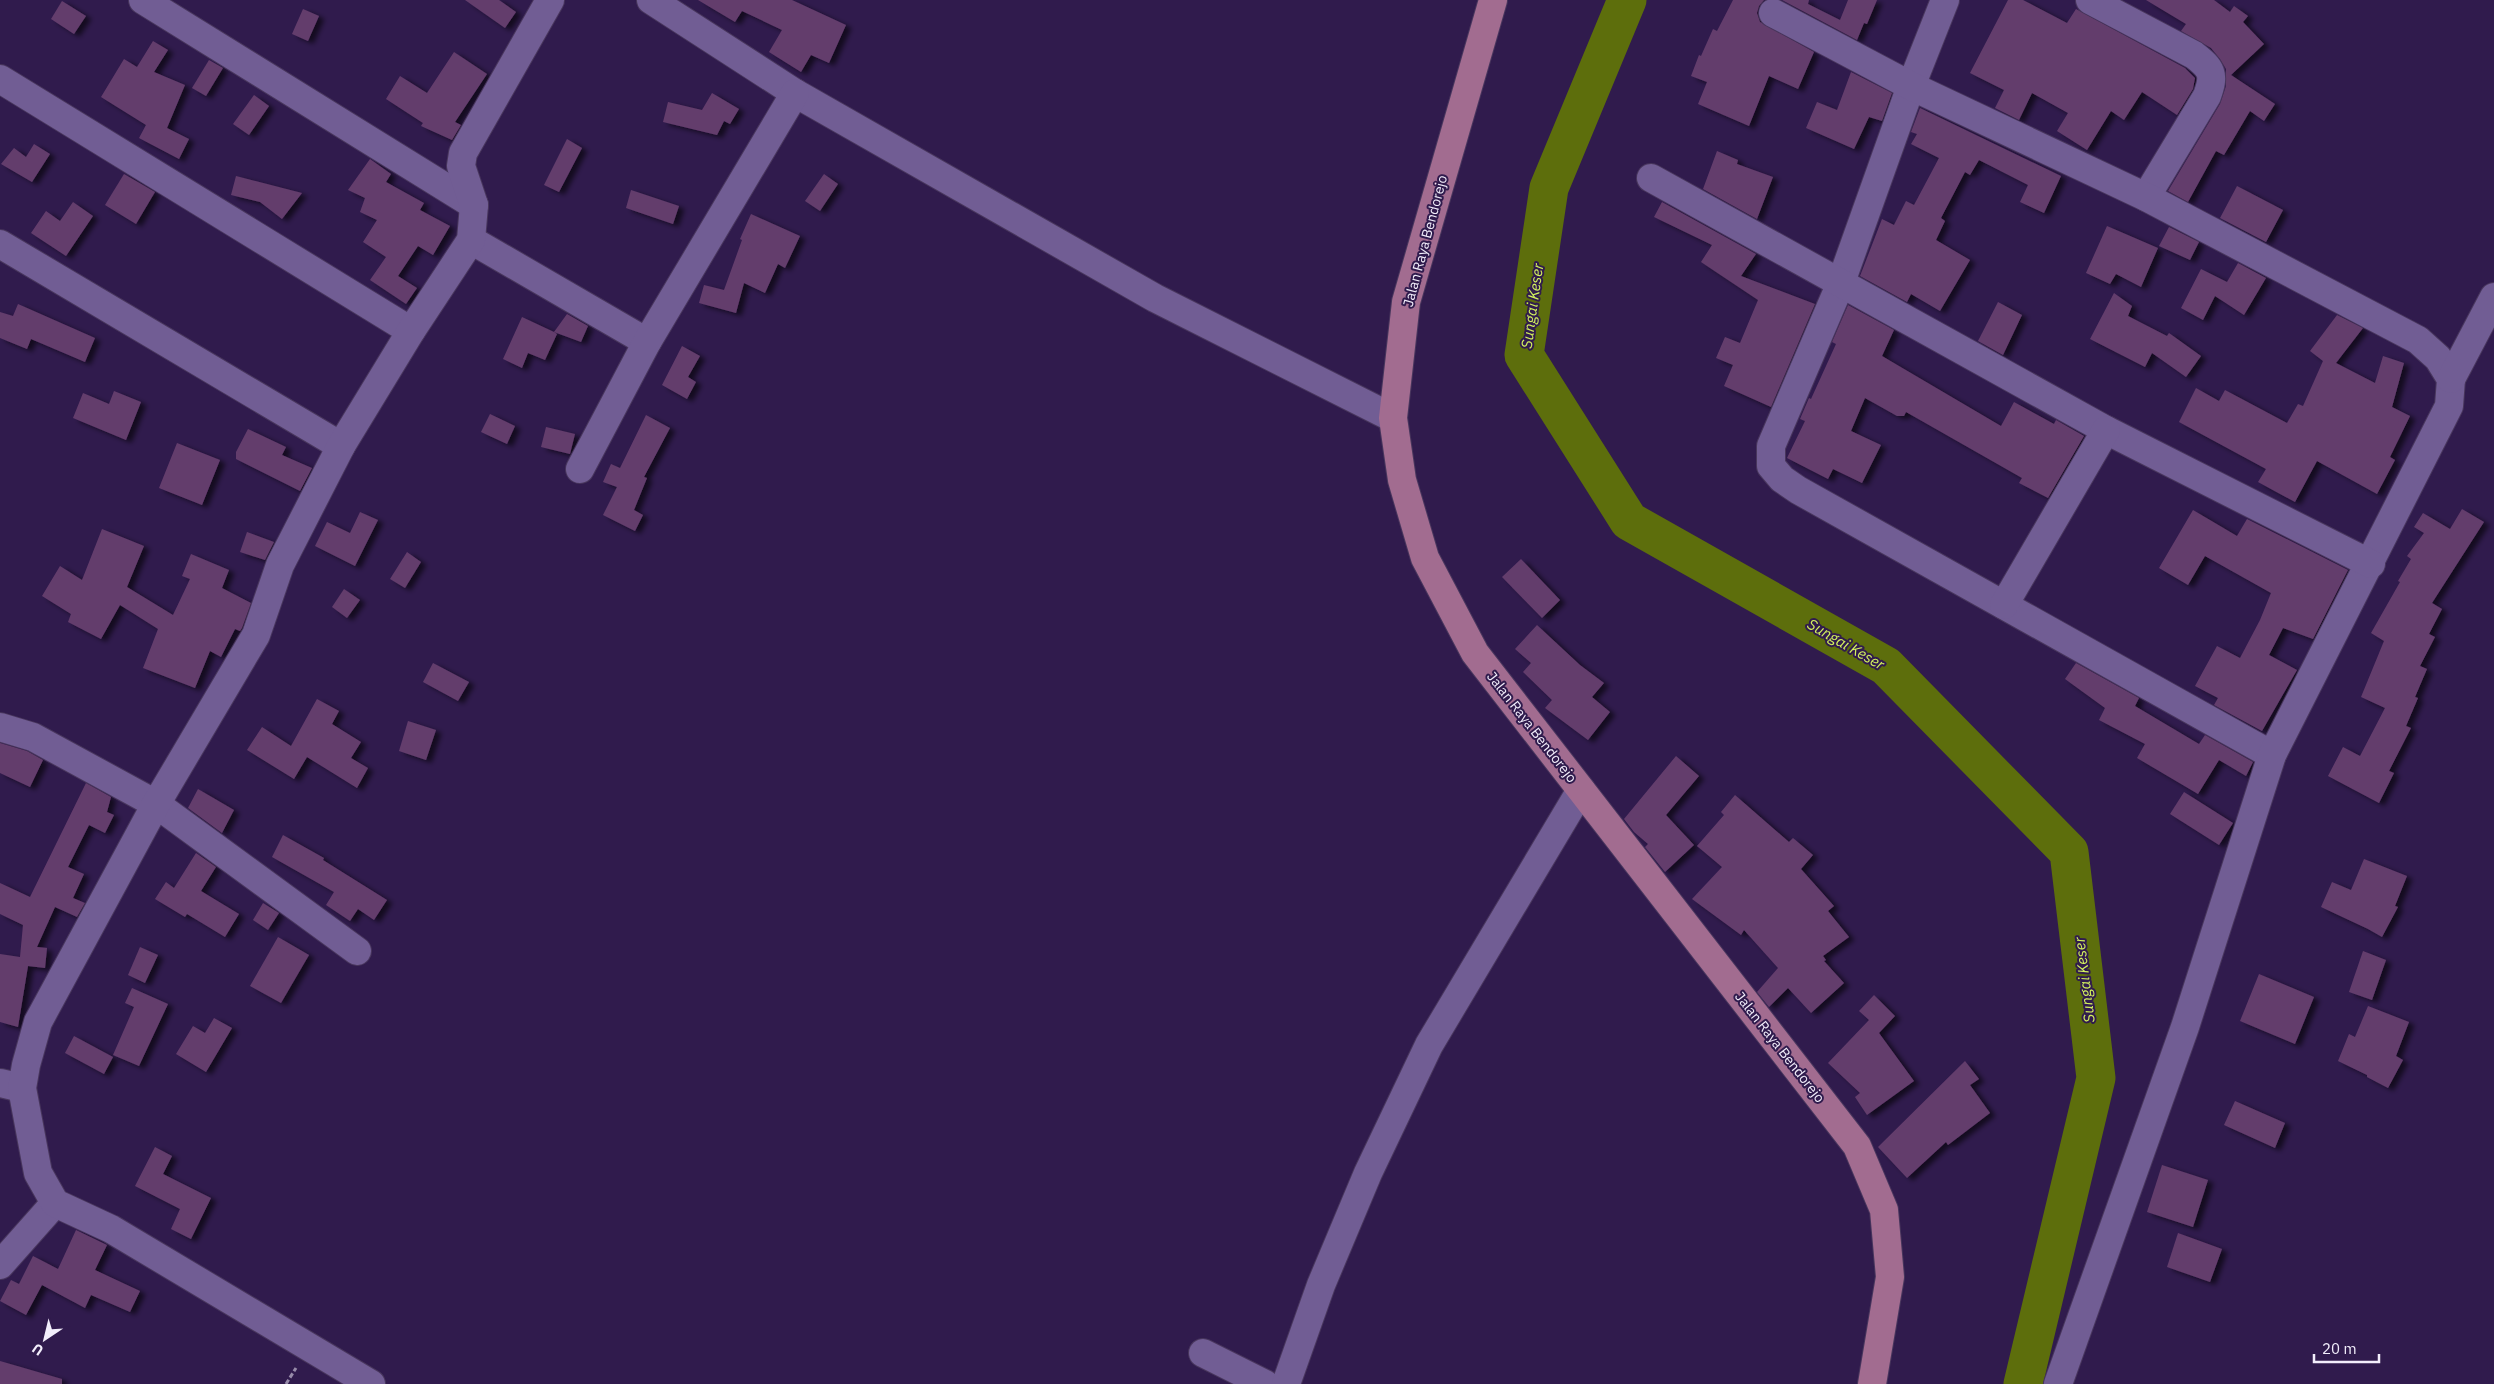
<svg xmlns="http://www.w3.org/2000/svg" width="2494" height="1384" font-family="'IBM Plex Sans',sans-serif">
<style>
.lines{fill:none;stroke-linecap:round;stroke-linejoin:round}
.river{stroke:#5d6e0c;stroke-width:39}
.building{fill:#643d6c;filter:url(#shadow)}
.minor-casing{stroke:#48365d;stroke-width:30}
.major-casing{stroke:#48365d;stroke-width:30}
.path{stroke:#978ba9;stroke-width:3;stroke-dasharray:5 2.5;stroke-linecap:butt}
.minor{stroke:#715d94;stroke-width:28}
.major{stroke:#a26c90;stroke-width:28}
.labels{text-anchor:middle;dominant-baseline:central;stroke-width:4;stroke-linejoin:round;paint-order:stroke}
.street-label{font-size:14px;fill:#f2eefb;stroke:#301b4d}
.water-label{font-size:15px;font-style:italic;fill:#d3f25e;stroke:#301b4d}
</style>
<defs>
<filter id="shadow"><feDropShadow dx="5.5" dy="3" stdDeviation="2.5" flood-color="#0009"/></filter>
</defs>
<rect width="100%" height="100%" fill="#301b4d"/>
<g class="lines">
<polyline class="river" points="1627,0 1549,188 1524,355 1629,521 1886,666 2069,852 2096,1078 2023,1384"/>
</g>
<g class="building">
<polygon points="465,0 499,0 516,12 505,28"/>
<polygon points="698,0 792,0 846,25 829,63 811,55 801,72 769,52 782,30 742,11 735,22"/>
<polygon points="1733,0 1764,0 1759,6 1757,13 1760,22 1814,52 1798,89 1769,76 1749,126 1698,104 1707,82 1691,76 1699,55 1701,56 1713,29 1717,31"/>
<polygon points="1782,0 1809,0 1808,4 1840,20 1848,0 1877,0 1867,24 1864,23 1857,40"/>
<polygon points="2008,0 2023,0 2067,23 2076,9 2185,68 2195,78 2193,89 2177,115 2142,92 2124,120 2111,111 2087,150 2057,131 2068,113 2032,93 2019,120 1995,108 2004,90 1970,73"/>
<polygon points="2146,0 2214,0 2230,12 2234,6 2248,16 2243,22 2264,44 2231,75 2275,104 2264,121 2250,111 2224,155 2216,151 2188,202 2168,191 2220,104 2226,86 2226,69 2220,59 2211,48 2181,31 2186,24"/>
<polygon points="62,1 86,16 74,34 51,19"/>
<polygon points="303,9 319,16 308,41 292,34"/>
<polygon points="153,41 168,50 154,72 185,85 167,128 189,139 179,159 139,138 146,125 101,97 124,59 137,67"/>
<polygon points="454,52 487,74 455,122 461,125 452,140 421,126 423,123 386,99 400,76 427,93"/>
<polygon points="209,60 223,68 206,96 192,88"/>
<polygon points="1851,72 1892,93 1882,121 1869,117 1854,149 1806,128 1817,102 1837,110"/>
<polygon points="712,93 739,109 730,124 724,121 717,135 663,122 668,102 702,110"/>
<polygon points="254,95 269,106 249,135 233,124"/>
<polygon points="1920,108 2061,176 2044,213 2020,202 2028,185 1979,160 1970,175 1965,172 1941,218 1945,221 1936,240 1970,260 1940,311 1911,294 1907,302 1860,276 1882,219 1894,225 1906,201 1914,205 1939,158 1911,144 1917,134 1911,132"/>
<polygon points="567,139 582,148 559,192 544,185"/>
<polygon points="34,144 50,154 32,182 1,164 14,148 26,157"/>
<polygon points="1717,151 1738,160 1737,164 1773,177 1757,219 1703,189"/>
<polygon points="370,159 391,174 386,182 424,203 420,210 450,226 433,255 418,246 398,276 417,288 406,304 370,280 386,257 363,242 377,220 360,212 365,198 348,190"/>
<polygon points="124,174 155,192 136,224 105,205"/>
<polygon points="824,174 838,184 820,211 805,201"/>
<polygon points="236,176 302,193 282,219 260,202 231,195"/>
<polygon points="2237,186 2283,210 2266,242 2220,218"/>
<polygon points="631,190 679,206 673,224 626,208"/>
<polygon points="73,202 93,216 66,256 31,233 46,211 60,221"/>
<polygon points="1662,202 1756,254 1741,276 1815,304 1771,407 1724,386 1733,365 1716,358 1725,337 1740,343 1758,300 1701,262 1712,245 1654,217"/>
<polygon points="751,214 800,236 785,268 778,264 765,293 744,283 736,313 699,303 704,285 724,290 742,240 740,239"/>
<polygon points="2107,226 2158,248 2141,287 2116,274 2110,284 2086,273"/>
<polygon points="2169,227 2199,242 2190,260 2159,246"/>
<polygon points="2238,263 2266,278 2244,315 2215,296 2203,320 2181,308 2201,269 2227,282"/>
<polygon points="2114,293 2132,306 2128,316 2167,336 2169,333 2201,356 2186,377 2152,353 2145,367 2090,339"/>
<polygon points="1998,302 2022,315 2003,355 1978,341"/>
<polygon points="18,304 95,338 85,362 31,339 27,349 0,338 0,312 13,316"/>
<polygon points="1848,305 1894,330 1882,356 2001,426 2014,402 2054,424 2056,420 2084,436 2048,498 2019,483 2022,478 1906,412 1904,416 1897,416 1865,398 1851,431 1881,445 1862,483 1833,469 1828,479 1787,458 1805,421 1800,419 1809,398 1811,399 1836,344 1832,342"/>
<polygon points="567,314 588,326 581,342 554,332 557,334 545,360 528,353 522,368 503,359 522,317 554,332"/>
<polygon points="2337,315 2363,328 2336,363 2375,383 2383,356 2404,363 2392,407 2410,416 2390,457 2395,460 2377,494 2317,461 2295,502 2258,482 2266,469 2179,422 2196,388 2219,401 2225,390 2287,423 2298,404 2303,406 2323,361 2310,351"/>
<polygon points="682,346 700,356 688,377 696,382 687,399 662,385"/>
<polygon points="114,391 141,402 126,440 73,418 83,393 109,404"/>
<polygon points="490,414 515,426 507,444 481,432"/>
<polygon points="646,415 670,428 644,477 647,478 634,510 643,515 635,531 603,515 617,487 603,482 611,464 620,468"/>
<polygon points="546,427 575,434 570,454 541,447"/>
<polygon points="248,429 286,447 282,455 312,468 300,491 236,459 236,452"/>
<polygon points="177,443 220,460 202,505 159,488"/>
<polygon points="2462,509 2484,522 2432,603 2442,609 2429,634 2435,637 2420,666 2427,669 2415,697 2418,698 2406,726 2411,728 2389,771 2394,773 2379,803 2328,776 2343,747 2360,756 2385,708 2361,697 2384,641 2371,633 2400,582 2398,581 2411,559 2407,556 2424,533 2414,527 2423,513 2450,529"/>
<polygon points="2193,510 2237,536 2247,519 2348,570 2313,639 2283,628 2269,655 2297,670 2262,731 2214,705 2218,698 2195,686 2217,646 2240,658 2260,620 2271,593 2205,556 2188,585 2159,568"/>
<polygon points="360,512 378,520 355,566 315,546 327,522 350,533"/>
<polygon points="102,529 144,546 127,587 173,615 190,579 182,576 191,554 229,570 222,588 251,603 242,628 240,631 235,629 221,657 210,651 195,688 143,668 158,629 120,605 101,639 68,622 71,614 42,596 60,566 82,580"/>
<polygon points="247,532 274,542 265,560 240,552"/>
<polygon points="407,552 421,562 405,588 390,579"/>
<polygon points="1521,559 1560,600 1542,618 1502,577"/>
<polygon points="344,589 360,600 347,618 332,607"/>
<polygon points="1537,625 1580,665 1604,683 1592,697 1610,712 1588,740 1545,708 1552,700 1523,672 1531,663 1515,649"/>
<polygon points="433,663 469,682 458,701 423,682"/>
<polygon points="2076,663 2139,698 2135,706 2199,744 2205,735 2253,762 2246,776 2219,760 2198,794 2137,758 2145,744 2099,720 2105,708 2065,679"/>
<polygon points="317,699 339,711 332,724 361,742 351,758 368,768 357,788 307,757 294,779 247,750 262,727 291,746"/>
<polygon points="408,721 436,730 426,760 399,751"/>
<polygon points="0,743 27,751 43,760 30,787 0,773"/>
<polygon points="1676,756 1699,776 1666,815 1694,845 1665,872 1645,847 1648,844 1634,832 1624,819"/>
<polygon points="86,783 111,797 107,812 114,815 105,833 89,825 68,867 84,874 73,898 85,903 77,917 55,907 37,947 47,948 45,968 28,966 18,1027 0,1022 0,954 20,957 23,925 0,914 0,883 30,897"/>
<polygon points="198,789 234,810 222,833 188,808"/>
<polygon points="2184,792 2233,823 2219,845 2170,814"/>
<polygon points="1735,795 1789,842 1793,838 1813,855 1801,869 1834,906 1828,911 1849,937 1823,956 1826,960 1824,961 1844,983 1811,1013 1788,988 1769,1007 1757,992 1778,968 1744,930 1741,935 1692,899 1722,867 1697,846 1724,815 1721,812"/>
<polygon points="283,835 324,858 323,860 387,900 374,920 358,909 350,921 326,905 334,892 272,857"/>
<polygon points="196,853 216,867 201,891 239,914 225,937 187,914 185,917 155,899 166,882 174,888"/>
<polygon points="2364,859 2407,876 2395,906 2398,907 2382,937 2368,929 2321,907 2332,882 2351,890"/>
<polygon points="263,903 279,913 268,930 253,920"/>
<polygon points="278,937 309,955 281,1003 250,986"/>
<polygon points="140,947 158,955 145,983 128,975"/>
<polygon points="2363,951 2386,960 2372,1000 2349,992"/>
<polygon points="2259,974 2314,997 2295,1044 2240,1021"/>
<polygon points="132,988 168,1004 139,1066 113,1055 134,1007 125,1003"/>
<polygon points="1874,995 1895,1016 1879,1033 1914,1081 1867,1115 1855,1097 1860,1093 1828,1063 1869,1020 1859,1011"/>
<polygon points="2368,1006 2409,1022 2396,1056 2403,1060 2388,1088 2367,1077 2367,1075 2338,1061 2349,1034 2355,1037"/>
<polygon points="214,1018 232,1028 206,1072 176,1054 193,1026 205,1033"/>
<polygon points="74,1036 113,1057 104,1074 65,1053"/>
<polygon points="1965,1061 1979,1079 1970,1085 1990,1113 1948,1145 1946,1142 1907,1178 1878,1147"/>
<polygon points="2235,1101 2285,1123 2275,1148 2224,1125"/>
<polygon points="155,1147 172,1156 163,1174 211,1198 191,1239 171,1229 180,1209 135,1186"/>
<polygon points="2162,1165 2208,1180 2193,1227 2147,1212"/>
<polygon points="76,1230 107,1245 95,1270 140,1291 130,1312 91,1295 85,1308 42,1285 26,1315 0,1301 11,1280 19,1284 33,1256 58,1269"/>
<polygon points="2178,1233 2222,1249 2210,1282 2167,1267"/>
<polygon points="0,1361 62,1379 62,1384 0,1384"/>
</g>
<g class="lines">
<defs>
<g id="minor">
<polyline points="143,0 474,205"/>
<polyline points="651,0 795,93 1155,298 1393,418"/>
<polyline points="1945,0 1911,86 1840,285 1771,446 1771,466 1782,479 1798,490 2272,755"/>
<path d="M2090 0 2194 55C2212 69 2215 74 2207 96L2146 197"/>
<polyline points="1773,13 1911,86 2146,197 2418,340 2438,358 2451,379 2449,406 2272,755 2185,1027 2058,1384"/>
<polyline points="0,79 411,331"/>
<polyline points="1651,178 2106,430 2371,564"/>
<polyline points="471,240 647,342"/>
<polyline points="0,244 341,446"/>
<polyline points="2451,379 2494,297"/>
<polyline points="580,469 647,342 795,93"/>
<polyline points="2004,605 2106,430"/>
<polyline points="0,727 33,737 156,804 357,951"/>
<polyline points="0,1083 22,1088"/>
<polyline points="0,1265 55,1203"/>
<polyline points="1203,1353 1265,1384"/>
<polyline points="371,1384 111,1229 55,1203 38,1173 22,1088 26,1065 38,1022 156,804 256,635 280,565 341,446 411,331 471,240 474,205 461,166 463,153 550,0"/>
<polyline points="1286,1384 1321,1285 1368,1173 1429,1045 1581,790"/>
</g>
<polyline id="major" points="1493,0 1406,302 1393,418 1402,480 1425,558 1475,653 1857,1146 1884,1210 1890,1277 1872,1384"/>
</defs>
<use href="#minor" class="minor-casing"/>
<use href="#major" class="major-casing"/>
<polyline class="path" points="286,1384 296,1368"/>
<use href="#minor" class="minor"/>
<use href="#major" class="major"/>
</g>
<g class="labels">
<g class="street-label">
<text transform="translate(1425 241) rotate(-75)">Jalan Raya Bendorejo</text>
<text transform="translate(1532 727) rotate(52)">Jalan Raya Bendorejo</text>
<text transform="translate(1780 1047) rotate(52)">Jalan Raya Bendorejo</text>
</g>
<g class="water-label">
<text transform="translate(1532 306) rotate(-82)">Sungai Keser</text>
<text transform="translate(1846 644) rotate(30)">Sungai Keser</text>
<text transform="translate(2084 980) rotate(-97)">Sungai Keser</text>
</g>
</g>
<g transform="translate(45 1339) rotate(215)" stroke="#301b4d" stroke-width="4" paint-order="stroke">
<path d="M0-4L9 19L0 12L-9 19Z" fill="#f2eefb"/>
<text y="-8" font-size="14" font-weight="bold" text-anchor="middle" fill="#f2eefb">U</text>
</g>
<path d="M2314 1354v8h65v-8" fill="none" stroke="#f2eefb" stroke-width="2.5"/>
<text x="2322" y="1354" font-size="15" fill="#f2eefb" stroke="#301b4d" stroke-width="4" paint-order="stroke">20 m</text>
</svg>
